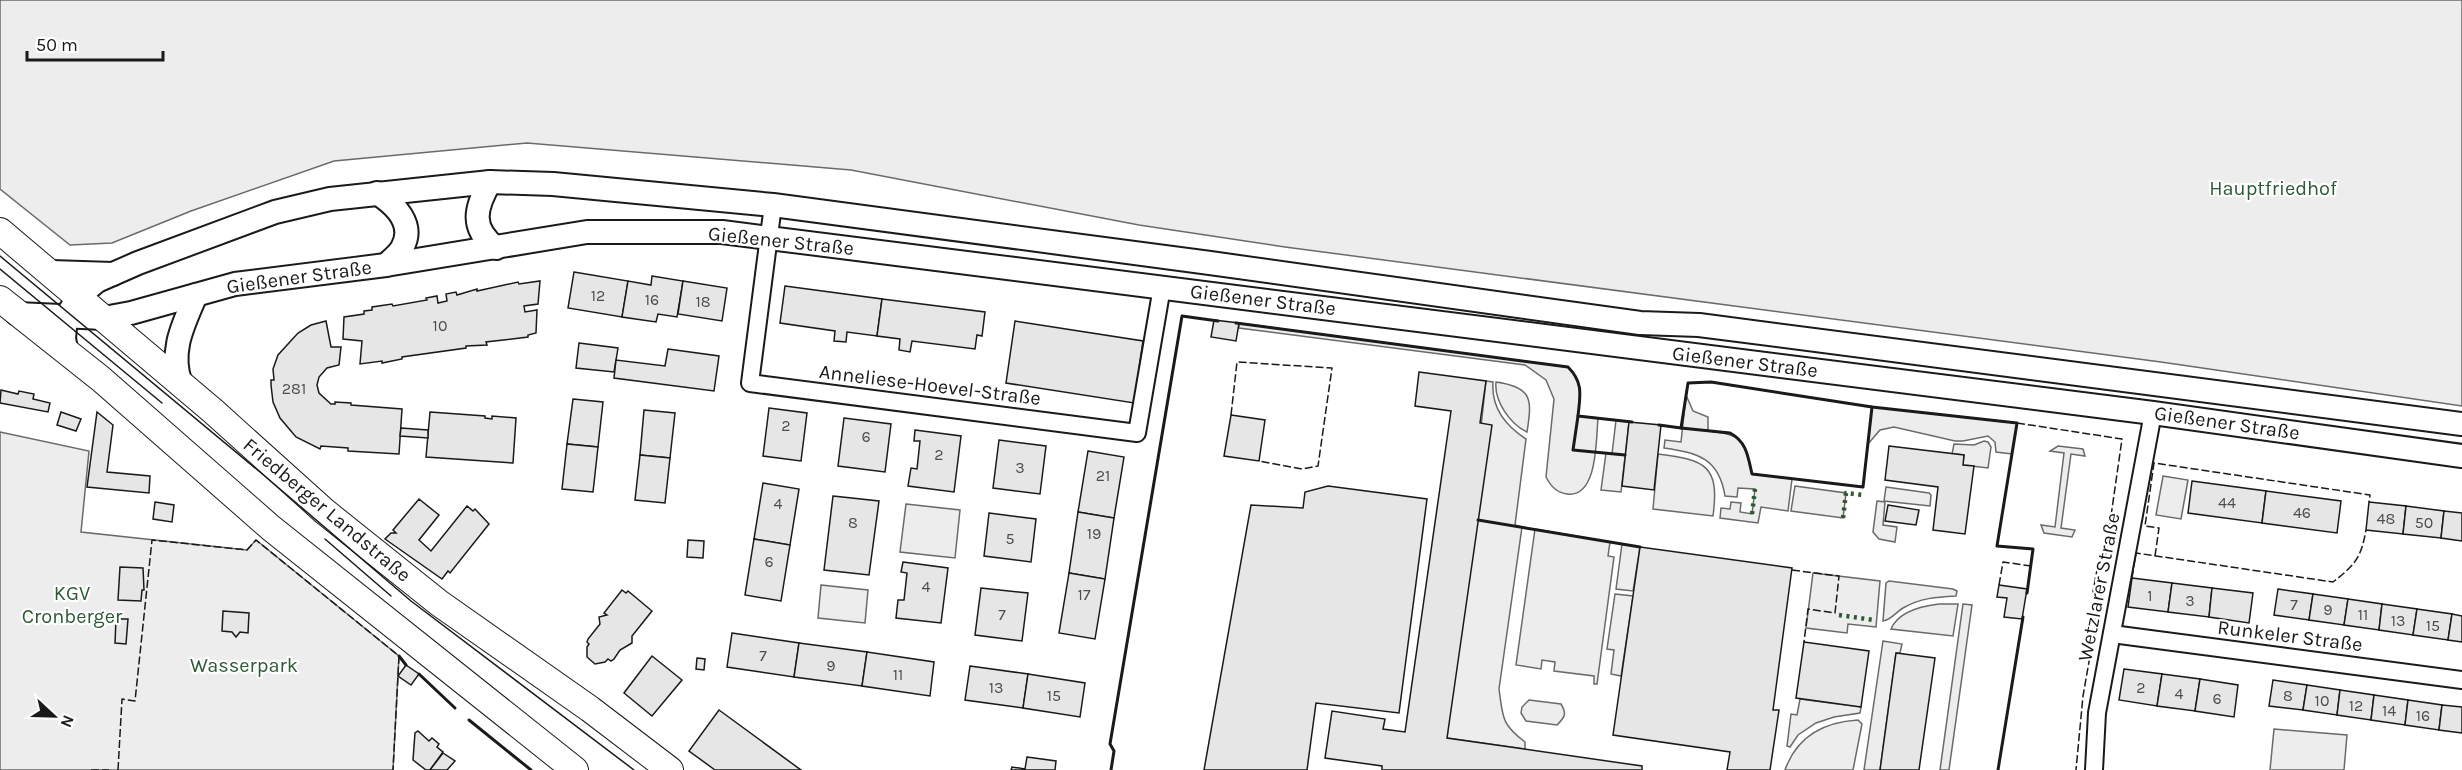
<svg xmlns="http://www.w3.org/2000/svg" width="2462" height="770" font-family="Karla,sans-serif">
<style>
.green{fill:#ededed;stroke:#6a6a6a;stroke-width:1.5}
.building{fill:#e6e6e6;stroke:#1a1a1a;stroke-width:1.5}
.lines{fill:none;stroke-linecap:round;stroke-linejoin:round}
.street-casing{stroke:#1a1a1a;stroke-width:20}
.secondary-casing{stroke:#1a1a1a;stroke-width:26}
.primary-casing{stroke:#1a1a1a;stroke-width:28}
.street{stroke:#fff;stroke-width:16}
.secondary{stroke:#fff;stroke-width:22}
.primary{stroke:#fff;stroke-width:26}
.tram{stroke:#1a1a1a;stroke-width:1.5}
.hedge{stroke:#2b5a34;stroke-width:4.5;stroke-dasharray:3 4.5;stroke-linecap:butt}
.fence{stroke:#1a1a1a;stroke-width:1.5;stroke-dasharray:8 3;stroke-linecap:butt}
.wall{stroke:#1a1a1a;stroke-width:3}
.labels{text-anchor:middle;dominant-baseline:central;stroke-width:4.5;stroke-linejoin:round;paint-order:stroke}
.number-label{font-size:16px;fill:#4d4d4d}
.park-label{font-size:20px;fill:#2b5a34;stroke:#fff}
.street-label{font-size:20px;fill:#1a1a1a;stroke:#fff}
</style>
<rect width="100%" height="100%" fill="#fff"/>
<g class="green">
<polygon points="0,0 2462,0 2462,406 2161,362 1285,247 1139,225 851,170 527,143 334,161 191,211 112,243 70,245 0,189"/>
<path d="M1239 323 1568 367C1584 383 1580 395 1578 416L1598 418C1596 439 1598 498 1567 494 1557 493 1550 485 1546 477L1554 399 1546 380 1525 365 1239 328Z"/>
<path d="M1486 381 1493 382C1491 407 1506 426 1526 439L1515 525 1522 527 1499 689C1503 717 1501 724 1525 742V749L1447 738Z"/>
<path d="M1496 382C1533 387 1532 400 1527 432 1510 424 1494 401 1496 382Z"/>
<path d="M1686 395 1693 411 1708 417V431C1746 435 1743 440 1752 474L1792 479 1788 511 1761 507 1758 523 1720 518 1721 508 1730 509 1731 502 1741 503 1740 512 1752 514 1755 489 1738 488 1737 497 1725 496C1719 458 1698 453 1664 448L1665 440 1681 442Z"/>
<polygon points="1872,407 2017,423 2012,454 1996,452 1995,442 1988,436 1963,441 1955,441 1894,427 1880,430 1868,444"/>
<polygon points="1616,420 1629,422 1621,492 1601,490 1606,453 1612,454"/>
<polygon points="0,432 89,451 81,532 247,550 256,540 399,656 393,770 0,770"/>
<polygon points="1984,441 1988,442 1991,447 1988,468 1963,465 1964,455 1952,454 1954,444 1974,445"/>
<polygon points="2058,446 2083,449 2085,456 2071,454 2061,528 2075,530 2072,537 2044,533 2041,525 2055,527 2064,453 2050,451"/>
<path d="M1658 454C1705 460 1720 465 1713 516L1653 509Z"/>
<polygon points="2163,476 2188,480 2181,519 2156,515"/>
<polygon points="1795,486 1846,493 1843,518 1791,511"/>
<polygon points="1886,487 1929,493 1931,495 1930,506 1884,501"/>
<polygon points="1877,501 1885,502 1883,525 1897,527 1895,542 1879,539 1873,532"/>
<polygon points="906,504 960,510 955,558 900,552"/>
<polygon points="1535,529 1610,542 1608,556 1614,557 1597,684 1594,684 1594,676 1554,671 1555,662 1542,660 1541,669 1516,665"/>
<polygon points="1622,544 1640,547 1633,591 1616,589"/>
<polygon points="1813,573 1880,581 1876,627 1848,624 1847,633 1806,628"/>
<path d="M1889 581 1953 589 1957 591 1956 596C1937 597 1920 598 1903 608 1896 612 1891 620 1883 621L1886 583Z"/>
<polygon points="821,585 868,590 865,623 818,618"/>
<polygon points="1615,594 1633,596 1621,676 1611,674 1614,650 1607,649"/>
<path d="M1939 604H1958L1953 636 1891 629C1898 612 1922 606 1939 604Z"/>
<polygon points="1963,604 1972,605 1949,770 1940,770"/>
<polygon points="1883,641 1902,644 1900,653 1896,653 1880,770 1864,770"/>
<polygon points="1800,699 1861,707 1860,713 1834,717 1816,723 1798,735 1790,747 1787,746 1791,714 1797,715"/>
<path d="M1529 700 1561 704C1567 714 1565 717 1557 725L1526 721 1521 713 1522 707Z"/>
<path d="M1858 720 1862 724 1853 770H1785C1797 736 1824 722 1858 720Z"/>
<polygon points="2274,729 2347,735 2344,770 2270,770"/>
</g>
<g class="building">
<polygon points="574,272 628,281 622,317 568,308"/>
<polygon points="652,276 683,281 677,317 658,314 656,322 622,317 628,281 651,285"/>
<polygon points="540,281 538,304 524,306 525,312 537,310 536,333 528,335 528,337 486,342 487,345 466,346 466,348 402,357 402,359 382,363 382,361 360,364 362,341 343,339 344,317 364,314 364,311 372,310 372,307 392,304 393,306 427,300 426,298 437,296 438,303 447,301 446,294 456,292 457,295 477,289 477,291 518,282 519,284"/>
<polygon points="683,281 727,288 722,321 678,314"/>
<polygon points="785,286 882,299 877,336 847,332 846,342 834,341 835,331 780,323"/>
<polygon points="882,299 985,312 982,336 977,335 975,349 912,341 910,352 899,350 900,339 877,336"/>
<polygon points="1214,320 1239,323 1236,341 1211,337"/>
<polygon points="326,321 331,347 341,347 339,365 327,368 319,377 317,385 319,393 331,404 335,404 335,402 351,403 351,405 402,409 399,454 348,451 348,448 321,446 320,449 296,437 280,418 273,402 271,385 271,380 274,380 273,369 278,355 298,333 311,325"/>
<polygon points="1015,321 1143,341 1134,403 1006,383"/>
<polygon points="579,343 618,348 614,372 576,368"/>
<polygon points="668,349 719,356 714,391 614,378 616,360 665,366"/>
<polygon points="1419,372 1486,381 1480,423 1492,425 1447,738 1642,766 1642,770 1382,770 1382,766 1325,758 1332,711 1385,719 1383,729 1405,732 1451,411 1415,406"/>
<polygon points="1,390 18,394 19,391 34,394 33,399 50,403 48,412 0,403"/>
<polygon points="573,399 603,402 598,447 567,444"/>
<polygon points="769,408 807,413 801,461 763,456"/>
<polygon points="644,410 675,413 670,458 640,455"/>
<polygon points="61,412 81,419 76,431 57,425"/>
<polygon points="97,412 113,425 107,472 150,476 149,493 87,487"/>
<polygon points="430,412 485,416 485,418 492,419 492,416 516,418 513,463 426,457"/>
<polygon points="1231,415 1265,420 1259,461 1224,456"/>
<polygon points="844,418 891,424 885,472 838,466"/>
<polygon points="1629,422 1661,425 1654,490 1622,486"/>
<polygon points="401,428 428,430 428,438 400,436"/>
<polygon points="915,430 961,436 954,492 908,486 911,468 917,469 920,441 914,441"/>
<polygon points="999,440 1046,446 1040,494 993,488"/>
<polygon points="567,444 598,447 593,492 562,489"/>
<polygon points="1889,446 1964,455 1963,465 1974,466 1965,534 1933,530 1938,487 1885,480"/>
<polygon points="1088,451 1124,457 1114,518 1078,512"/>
<polygon points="640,455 670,458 665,503 635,500"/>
<polygon points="2192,481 2266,491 2262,523 2188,513"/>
<polygon points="763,483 799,489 790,545 754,539"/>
<polygon points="1328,486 1427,499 1399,713 1316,703 1307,770 1204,770 1251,505 1303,508 1305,492"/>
<polygon points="2266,491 2341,501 2337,533 2262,523"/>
<polygon points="833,496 879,501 869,575 824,570"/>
<polygon points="419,499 439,515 419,540 431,551 467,506 473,511 475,509 489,524 450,573 448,571 442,579 385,539 391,533 396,533 393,530"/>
<polygon points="155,502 174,505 172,522 153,519"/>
<polygon points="2369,502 2406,506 2403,534 2366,530"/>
<polygon points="1888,505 1919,510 1916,525 1885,521"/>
<polygon points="2406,506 2444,511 2441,538 2403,534"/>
<polygon points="2444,511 2462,513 2462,541 2441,538"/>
<polygon points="1078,512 1114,518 1105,579 1069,573"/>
<polygon points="989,513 1036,519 1031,562 984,556"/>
<polygon points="754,539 790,545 781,601 745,595"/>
<polygon points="688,540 704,541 703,558 687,557"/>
<polygon points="1640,547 1792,568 1773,710 1779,710 1770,770 1727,770 1730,752 1613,735"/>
<polygon points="903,562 948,568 941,623 896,618 898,600 904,600 907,573 901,572"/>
<polygon points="120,567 143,568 144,590 142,590 141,601 118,600"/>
<polygon points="1069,573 1105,579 1095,639 1059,633"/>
<polygon points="2132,578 2172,583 2168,612 2128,607"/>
<polygon points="2172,583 2212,588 2209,617 2168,612"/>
<polygon points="1999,585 2027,589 2022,619 2004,617 2007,598 1997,597"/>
<polygon points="981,588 1028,593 1022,641 975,635"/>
<polygon points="2212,588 2253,593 2249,623 2209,617"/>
<polygon points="2278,589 2313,594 2309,620 2274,615"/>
<polygon points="622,590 626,593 628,591 652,611 632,636 632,643 620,650 614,659 611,661 608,659 605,662 595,664 587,657 587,647 589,644 587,642 588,639 600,624 599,617 607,615 604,613"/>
<polygon points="2313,594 2348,599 2344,625 2309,620"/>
<polygon points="2348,599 2382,604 2379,630 2344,625"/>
<polygon points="2382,604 2417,609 2413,635 2379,630"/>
<polygon points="2417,609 2452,614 2448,640 2413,635"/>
<polygon points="223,611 249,613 248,633 240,632 236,637 232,632 222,631"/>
<polygon points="2452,614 2462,616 2462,642 2448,640"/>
<polygon points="116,619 128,619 126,644 115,643"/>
<polygon points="732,633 799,643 794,677 727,667"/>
<polygon points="1804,642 1869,651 1861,707 1796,698"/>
<polygon points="799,643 867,652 862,686 794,677"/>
<polygon points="867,652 934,662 930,696 862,686"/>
<polygon points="1896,653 1935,658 1919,770 1880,770"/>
<polygon points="652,656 682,680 652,716 624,693"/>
<polygon points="697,658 705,659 704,670 696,669"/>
<polygon points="406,665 419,674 411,685 398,676"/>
<polygon points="970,666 1028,674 1023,708 965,700"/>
<polygon points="2124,669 2162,674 2157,706 2119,700"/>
<polygon points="1028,674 1085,683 1080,717 1023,708"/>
<polygon points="2162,674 2200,679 2195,711 2157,706"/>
<polygon points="2200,679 2238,685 2234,717 2195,711"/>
<polygon points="2273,680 2307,685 2303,710 2269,706"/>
<polygon points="2307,685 2340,690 2337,715 2303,710"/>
<polygon points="2340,690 2374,695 2371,720 2337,715"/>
<polygon points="2374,695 2408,700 2405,725 2371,720"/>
<polygon points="2408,700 2442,705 2439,730 2405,725"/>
<polygon points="2442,705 2462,707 2462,733 2439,730"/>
<polygon points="719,710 801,770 715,770 689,751"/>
<polygon points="418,731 429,741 432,738 439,744 437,747 443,752 430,770 426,770 413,760 415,733"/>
<polygon points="443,753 455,761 447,770 430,770"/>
<polygon points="1027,757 1056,761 1055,770 1011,770 1012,767 1025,769"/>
</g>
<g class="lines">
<defs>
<g id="street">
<polyline points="773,205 750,383 1137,433 1162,287"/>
<polyline points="2112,634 2462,680"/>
<polyline points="2094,770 2097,713 2153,413"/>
</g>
<g id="secondary">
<path d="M490 182C475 208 470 228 496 248"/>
<path d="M377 193C394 204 416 224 402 248 399 254 391 260 386 265"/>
<polyline points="51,272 113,274"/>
<polyline points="17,314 104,318 131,313 235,284 386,265 587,232 722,232 2153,413 2462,456"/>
<polyline points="66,350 64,338 66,317 79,296 97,281 138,263 275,212 330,199 490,182 553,184 773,205 1210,263 1640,323 1699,325 2462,424"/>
<path d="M181 384C169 352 183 325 196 295"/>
</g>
<g id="primary">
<polyline points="0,231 213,411 324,511 439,603 590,709 670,770"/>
<polyline points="0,299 101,379 271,528 575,770"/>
</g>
</defs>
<use href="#street" class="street-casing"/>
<use href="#secondary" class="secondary-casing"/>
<use href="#primary" class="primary-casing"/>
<use href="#street" class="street"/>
<use href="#secondary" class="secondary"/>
<use href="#primary" class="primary"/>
<g class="tram">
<polyline points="0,256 260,472 411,601 634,770"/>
<polyline points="0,269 162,403"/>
<polyline points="325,539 391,596"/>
</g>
<g class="hedge">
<polyline points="1752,514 1755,489"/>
<polyline points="1843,518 1846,493 1863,495"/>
<polyline points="1839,615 1874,620"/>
</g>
<g class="fence">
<polyline points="1231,415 1237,362 1332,368 1318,466 1302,469 1259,461"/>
<polyline points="2017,423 2122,439 2104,565 2098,564 2093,592 2101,593 2083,696 2076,770"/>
<polyline points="2155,556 2159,528 2145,526 2154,463 2370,495 2369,502"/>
<polyline points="1792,570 1839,576 1835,613 1808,609 1804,642"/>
<path d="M2132 578 2136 553 2333 582C2355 565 2361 558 2366 530"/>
<polyline points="1999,585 2003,562 2031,566"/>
<polyline points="91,770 109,770"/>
<polyline points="118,770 122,699 135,701 152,540 247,550 256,540 399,656 393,770"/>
</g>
<g class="wall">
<path d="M1236 323 1568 367C1584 383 1580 396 1578 416L1632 422"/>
<polyline points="1578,416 1573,450 1625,455"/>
<polyline points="1659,425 1681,428 1688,383 1711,382 1872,407 2017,423 1997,546 2033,549 2027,593"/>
<path d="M1681 428 1730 433C1747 442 1748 457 1752 474L1863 487 1872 407"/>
<polyline points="1478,520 1640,547"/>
<polyline points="399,656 406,665"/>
<polyline points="419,674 455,708"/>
<polyline points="469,720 531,770"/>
<polyline points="1111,770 1114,751 1110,744 1182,316 1218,321"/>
<polyline points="1998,770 2023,617"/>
</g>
</g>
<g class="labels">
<g class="number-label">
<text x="598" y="295">12</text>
<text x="652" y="299">16</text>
<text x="703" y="301">18</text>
<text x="440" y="325">10</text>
<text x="294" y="388">281</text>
<text x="786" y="425">2</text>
<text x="866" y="436">6</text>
<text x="939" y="454">2</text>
<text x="1020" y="467">3</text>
<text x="1103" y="475">21</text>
<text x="2227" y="502">44</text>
<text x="778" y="503">4</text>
<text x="2302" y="512">46</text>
<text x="2386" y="518">48</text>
<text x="853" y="522">8</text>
<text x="2424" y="522">50</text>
<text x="1094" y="533">19</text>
<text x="1010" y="538">5</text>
<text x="769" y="561">6</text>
<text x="926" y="586">4</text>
<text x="1084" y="594">17</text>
<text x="2150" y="595">1</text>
<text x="2190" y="600">3</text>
<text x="2294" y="604">7</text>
<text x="2328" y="609">9</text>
<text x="1002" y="614">7</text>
<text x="2363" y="614">11</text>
<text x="2398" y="620">13</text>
<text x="2433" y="625">15</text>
<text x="763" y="655">7</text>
<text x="831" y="665">9</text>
<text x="898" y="674">11</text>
<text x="996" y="687">13</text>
<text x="2141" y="687">2</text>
<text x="2179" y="693">4</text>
<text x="1054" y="695">15</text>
<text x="2288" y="695">8</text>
<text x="2217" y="698">6</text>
<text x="2322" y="700">10</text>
<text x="2356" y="705">12</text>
<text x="2389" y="710">14</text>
<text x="2423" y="715">16</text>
</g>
<g class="park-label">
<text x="2273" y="188">Hauptfriedhof</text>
<text x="72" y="593">KGV<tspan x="72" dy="23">Cronberger</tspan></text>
<text x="244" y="665">Wasserpark</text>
</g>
<g class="street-label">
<text transform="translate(781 241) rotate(6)">Gießener Straße</text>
<text transform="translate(299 277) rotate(-8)">Gießener Straße</text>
<text transform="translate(1263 300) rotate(7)">Gießener Straße</text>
<text transform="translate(1745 362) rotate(7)">Gießener Straße</text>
<text transform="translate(930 385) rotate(7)">Anneliese-Hoevel-Straße</text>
<text transform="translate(2227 423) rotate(8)">Gießener Straße</text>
<text transform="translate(327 510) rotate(40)">Friedberger Landstraße</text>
<text transform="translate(2099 587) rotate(-79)">Wetzlarer Straße</text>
<text transform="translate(2290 636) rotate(7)">Runkeler Straße</text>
</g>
</g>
<g transform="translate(54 716) rotate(112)" stroke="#ffffff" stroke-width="4.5" paint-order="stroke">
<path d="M0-4.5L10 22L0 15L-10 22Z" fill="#1a1a1a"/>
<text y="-9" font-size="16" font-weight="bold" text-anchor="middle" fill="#1a1a1a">N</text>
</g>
<path d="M27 51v9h136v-9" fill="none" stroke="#1a1a1a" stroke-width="3"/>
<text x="36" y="51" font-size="18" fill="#1a1a1a" stroke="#ffffff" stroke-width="4.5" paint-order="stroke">50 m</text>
</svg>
